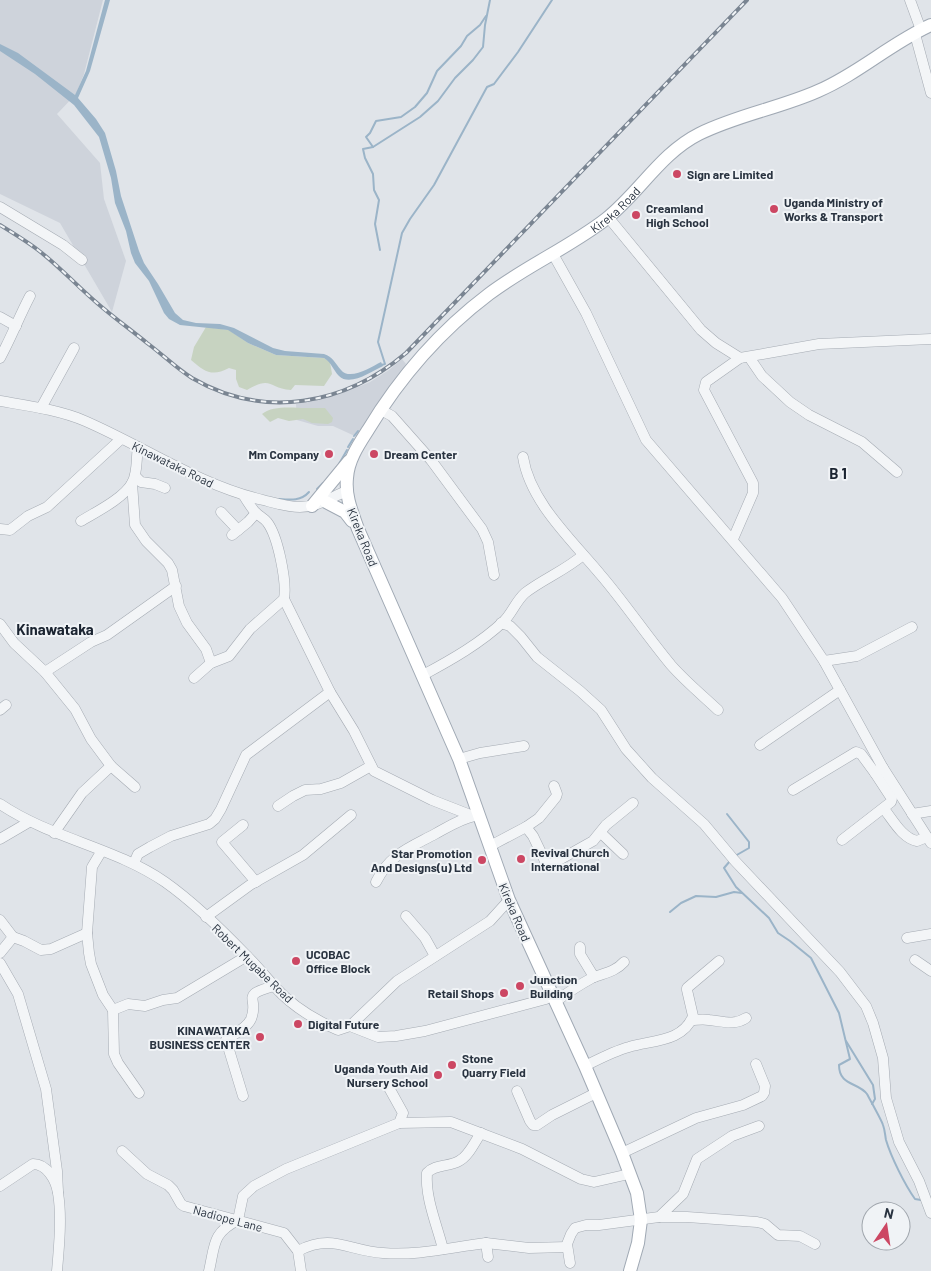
<svg xmlns="http://www.w3.org/2000/svg" width="931" height="1271" font-family="Barlow,sans-serif">
<style>
.built{fill:#ced3db}
.green{fill:#c7d3c1}
.water{fill:#9bb4c8}
.lines{fill:none;stroke-linecap:round;stroke-linejoin:round}
.stream{stroke:#9bb4c8;stroke-width:2}
.minor-casing{stroke:#a5abb3;stroke-width:11}
.major-casing{stroke:#a0a9b4;stroke-width:14}
.minor{stroke:#f3f5f7;stroke-width:10}
.major{stroke:#fff;stroke-width:12}
.rail-casing{stroke:#7a8592;stroke-width:4}
.rail{stroke:#f0f3f6;stroke-width:2;stroke-dasharray:5.5;stroke-linecap:butt}
.poi-dot{fill:#cc4763;stroke:#f0f3f6;stroke-width:2}
.labels{text-anchor:middle;dominant-baseline:central;stroke-width:4;stroke-linejoin:round;paint-order:stroke}
.poi-label{font-size:12px;font-weight:bold;fill:#293340;stroke:#f0f3f6;text-anchor:start}
.street-label{font-size:12px;fill:#293340;stroke:#f0f3f6}
.quarter-label{font-size:15px;font-weight:bold;fill:#1b2431;stroke:#f0f3f6}
</style>
<rect width="100%" height="100%" fill="#e0e4e9"/>
<g class="built">
<polygon points="0,0 103,0 84,74 76,94 57,114 100,163 104,199 126,261 112,312 60,223 0,194"/>
<polygon points="402,359 406,364 357,437 333,426 318,426 297,420 296,404 333,396 353,389 370,382 389,370"/>
</g>
<g class="green">
<path d="M206 327 229 330 248 343 276 355 324 358 330 362 332 374 324 386 295 385 291 390C269 389 272 375 247 390L239 387 236 379V370L229 368C212 377 205 372 191 360L194 347Z"/>
<path d="M306 408H325L333 418 332 422 328 424 312 423 303 419 289 421 278 418 270 422 262 414C273 405 293 408 306 408Z"/>
</g>
<path class="water" d="M105 0H110L90 71 78 98 96 119 105 133 116 171 121 196 139 251 144 263 158 284 175 313 183 320 196 323 220 324 234 328 273 348 285 351 324 354C333 357 335 363 341 370 350 381 371 367 381 362L383 366C372 371 350 387 339 376 333 370 332 363 324 358L276 355 248 343 228 330 180 325 169 319 164 313 149 281 135 263 131 253 126 231 115 203 111 178 99 137 74 105 35 74 0 51V44L18 53 75 95 86 71Z"/>
<g class="lines">
<g class="stream">
<polyline points="373,147 366,137 370,133 376,121 401,117 415,107 427,93 437,71 461,46 467,36 480,25 486,16"/>
<polyline points="380,250 375,224 379,200 374,190 373,174 365,158 363,149 373,147 420,117 438,101 455,78 473,60 483,47 485,25 490,0"/>
<polyline points="381,365 385,364 378,342 402,233 410,219 434,185 487,87 494,84 518,52 552,0"/>
<polyline points="354,436 358,431"/>
<polyline points="348,447 353,439"/>
<polyline points="339,464 347,450"/>
<polyline points="317,489 323,483"/>
<path d="M279 499C291 500 301 501 309 492"/>
<polyline points="727,814 749,842 749,848 735,856"/>
<path d="M730 861 724 868 736 887 769 918 778 933 790 941 811 958 839 1013 850 1059 839 1065C839 1086 858 1082 867 1094 869 1098 882 1121 883 1125 885 1130 885 1135 886 1140 891 1157 905 1185 915 1199L921 1200"/>
<polyline points="670,912 681,903 696,896 716,897 734,892 742,893"/>
<polyline points="846,1041 873,1085 875,1099 872,1104"/>
</g>
<defs>
<g id="minor">
<polyline points="910,0 921,30"/>
<polyline points="915,34 931,93"/>
<polyline points="0,207 63,245 82,260"/>
<polyline points="608,217 701,330 716,343 740,358"/>
<polyline points="553,254 586,313 646,440 782,598 824,661 883,768 931,843"/>
<polyline points="0,317 16,326"/>
<polyline points="749,357 762,376 790,402 809,415 862,442 897,472"/>
<path d="M0 358C11 338 19 317 30 296"/>
<path d="M0 401C29 406 59 410 85 421 145 447 199 485 263 500 275 503 288 507 300 507 318 507 331 497 347 491"/>
<polyline points="41,408 74,348"/>
<polyline points="381,410 392,416 431,460 482,529 488,542 494,575"/>
<path d="M523 457C530 502 572 540 600 574 625 603 646 635 671 665 685 681 702 695 718 710"/>
<polyline points="135,476 141,482 155,484 165,488"/>
<polyline points="132,483 135,525 146,541 168,563 172,570 179,606 187,623 206,649 211,663"/>
<polyline points="221,512 238,530"/>
<path d="M81 521C96 512 124 498 132 483 138 473 136 458 138 447"/>
<polyline points="0,529 10,530 28,516 47,507 121,439"/>
<polyline points="232,535 248,522 256,513"/>
<polyline points="733,539 753,493 753,483 704,390 706,382 740,358 819,344 931,339"/>
<polyline points="284,599 330,692 354,731 374,771 432,800 473,816"/>
<polyline points="501,623 510,626 521,637 537,657 580,691 601,710 626,749 652,778 704,824 735,861 840,972 856,993 866,1006 873,1023 883,1058 886,1098 899,1142 919,1181 931,1213"/>
<polyline points="0,624 14,643 45,672 75,709 91,739 111,766 135,787"/>
<polyline points="824,661 857,656 912,627"/>
<polyline points="45,672 91,642 107,635 176,586"/>
<path d="M423 675C451 660 481 643 504 621 512 613 516 601 525 593 543 579 566 570 583 555"/>
<path d="M194 678 211 663 229 656 250 629 284 599C287 582 278 536 267 522 264 518 259 516 255 512 251 507 247 501 244 496"/>
<polyline points="0,710 6,705"/>
<polyline points="760,745 840,690"/>
<polyline points="459,759 480,753 524,746"/>
<polyline points="793,790 856,752 861,754 875,773 883,768"/>
<path d="M0 804C52 839 114 847 165 882 192 901 224 932 247 956 257 966 266 977 275 987 292 1006 315 1020 338 1030L350 1026 378 1037 396 1036 425 1031 546 999 552 994"/>
<polyline points="278,806 293,796 305,790 321,789 341,783 371,766"/>
<path d="M884 809C893 820 902 838 917 841L927 837"/>
<polyline points="912,814 931,811"/>
<polyline points="243,825 222,842 256,882"/>
<polyline points="526,827 539,818 556,797 557,794 554,786"/>
<polyline points="54,833 82,793 111,766"/>
<polyline points="601,833 623,854"/>
<polyline points="0,839 29,822"/>
<polyline points="842,840 891,802 892,799 875,773"/>
<polyline points="490,846 526,827 533,836 545,861 549,864 552,864 593,841 606,825 633,803"/>
<polyline points="101,852 92,867 87,933 89,953 91,964 103,995 113,1010 114,1054 118,1063 139,1093"/>
<polyline points="134,863 138,854 150,847 171,836 209,824 215,819 221,809 246,755 330,692"/>
<path d="M376 882C390 854 409 848 435 834 448 827 460 819 474 816"/>
<polyline points="406,916 425,938 435,956"/>
<polyline points="206,917 250,885 303,855 351,815"/>
<polyline points="0,920 13,937 24,941 41,950 51,949 87,933"/>
<polyline points="907,938 931,934"/>
<polyline points="580,947 580,954 594,977"/>
<polyline points="0,953 13,937"/>
<polyline points="915,960 931,971"/>
<polyline points="0,963 18,994 46,1089 57,1171 58,1192"/>
<path d="M555 1002C567 993 579 985 592 978 604 973 615 972 624 962"/>
<polyline points="113,1010 128,1004 145,1006 163,1000 177,998 247,956"/>
<path d="M692 1020C697 1020 703 1019 709 1020 722 1021 734 1026 746 1018"/>
<polyline points="350,1026 397,981 490,921 509,900"/>
<path d="M585 1066C599 1059 614 1051 629 1047 652 1040 683 1042 693 1016L687 990V988L719 961"/>
<polyline points="517,1091 530,1121 533,1125 537,1125 552,1115 596,1093"/>
<path d="M243 1096 226 1040C234 1034 247 1028 251 1019 260 997 238 996 274 986"/>
<polyline points="399,1123 451,1122 522,1149 581,1179 594,1182 629,1174"/>
<polyline points="122,1151 147,1174 168,1185 173,1190 181,1204 184,1206 284,1233 298,1251 301,1271"/>
<polyline points="622,1153 696,1118 743,1105 762,1096 764,1093 765,1086 756,1064"/>
<path d="M0 1186 33 1164C47 1164 56 1180 58 1193 62 1216 59 1248 57 1271"/>
<polyline points="659,1217 687,1217 757,1222 765,1224 778,1235 800,1236 815,1244"/>
<polyline points="486,1243 529,1248 567,1247"/>
<path d="M443 1249C437 1225 425 1198 427 1173 435 1164 449 1167 459 1161 469 1156 475 1141 481 1133"/>
<path d="M298 1251C332 1233 349 1251 383 1253 418 1256 452 1247 486 1243L488 1257"/>
<polyline points="570,1263 567,1244 571,1234 575,1228 586,1225 599,1225 659,1217 683,1194 697,1159 732,1136 759,1126"/>
<path d="M209 1271C215 1245 212 1233 238 1220L243 1196 254 1186 286 1169 399 1123 403 1113 388 1086"/>
</g>
<g id="major">
<polyline points="326,502 345,512 352,521"/>
<polyline points="312,506 349,461"/>
<path id="s1" d="M630 1271 638 1243 641 1220 637 1193 622 1153 585 1066 509 900 459 759 358 529C352 512 345 496 347 478 348 460 359 444 368 430 400 377 440 331 489 294 526 266 570 247 606 219 639 193 661 153 699 134 737 115 780 108 818 91 858 74 891 43 931 25"/>
</g>
</defs>
<use href="#minor" class="minor-casing"/>
<use href="#major" class="major-casing"/>
<use href="#minor" class="minor"/>
<use href="#major" class="major"/>
<defs>
<path id="rail" d="M0 225C13 233 26 241 38 250 59 266 77 286 97 303 113 317 131 330 147 343 162 354 176 368 192 378 264 420 345 405 406 353L747 0"/>
</defs>
<use href="#rail" class="rail-casing"/>
<use href="#rail" class="rail"/>
</g>
<g class="poi-dot">
<circle cx="677" cy="174" r="5"/>
<circle cx="774" cy="209" r="5"/>
<circle cx="636" cy="215" r="5"/>
<circle cx="329" cy="454" r="5"/>
<circle cx="374" cy="454" r="5"/>
<circle cx="521" cy="859" r="5"/>
<circle cx="482" cy="860" r="5"/>
<circle cx="296" cy="961" r="5"/>
<circle cx="520" cy="986" r="5"/>
<circle cx="504" cy="993" r="5"/>
<circle cx="298" cy="1024" r="5"/>
<circle cx="260" cy="1037" r="5"/>
<circle cx="452" cy="1065" r="5"/>
<circle cx="438" cy="1075" r="5"/>
</g>
<g class="labels">
<g class="poi-label">
<text x="687" y="174">Sign are Limited</text>
<text x="784" y="202">Uganda Ministry of<tspan x="784" dy="14">Works &amp; Transport</tspan></text>
<text x="646" y="208">Creamland<tspan x="646" dy="14">High School</tspan></text>
<text x="319" y="454" text-anchor="end">Mm Company</text>
<text x="384" y="454">Dream Center</text>
<text x="531" y="852">Revival Church<tspan x="531" dy="14">International</tspan></text>
<text x="472" y="853" text-anchor="end">Star Promotion<tspan x="472" dy="14">And Designs(u) Ltd</tspan></text>
<text x="306" y="954">UCOBAC<tspan x="306" dy="14">Office Block</tspan></text>
<text x="530" y="979">Junction<tspan x="530" dy="14">Building</tspan></text>
<text x="494" y="993" text-anchor="end">Retail Shops</text>
<text x="308" y="1024">Digital Future</text>
<text x="250" y="1030" text-anchor="end">KINAWATAKA<tspan x="250" dy="14">BUSINESS CENTER</tspan></text>
<text x="462" y="1058">Stone<tspan x="462" dy="14">Quarry Field</tspan></text>
<text x="428" y="1068" text-anchor="end">Uganda Youth Aid<tspan x="428" dy="14">Nursery School</tspan></text>
</g>
<g class="street-label">
<text stroke="none"><textPath href="#s1" startOffset="1241">Kireka Road</textPath></text>
<text transform="translate(173 464) rotate(26)">Kinawataka Road</text>
<text transform="translate(363 537) rotate(68)">Kireka Road</text>
<text transform="translate(515 912) rotate(67)">Kireka Road</text>
<text transform="translate(253 963) rotate(44)">Robert Mugabe Road</text>
<text transform="translate(228 1218) rotate(15)">Nadiope Lane</text>
</g>
<g class="quarter-label">
<text x="838" y="473">B 1</text>
<text x="55" y="629">Kinawataka</text>
</g>
</g>
<g transform="translate(886 1226) rotate(13)"><circle r="24" fill="#f0f3f6" stroke="#a0a6ad"/>
<path d="M0-4L9 19L0 12L-9 19Z" fill="#cc4763"/>
<text y="-8" font-size="14" font-weight="bold" text-anchor="middle" fill="#293340">N</text>
</g>
</svg>
